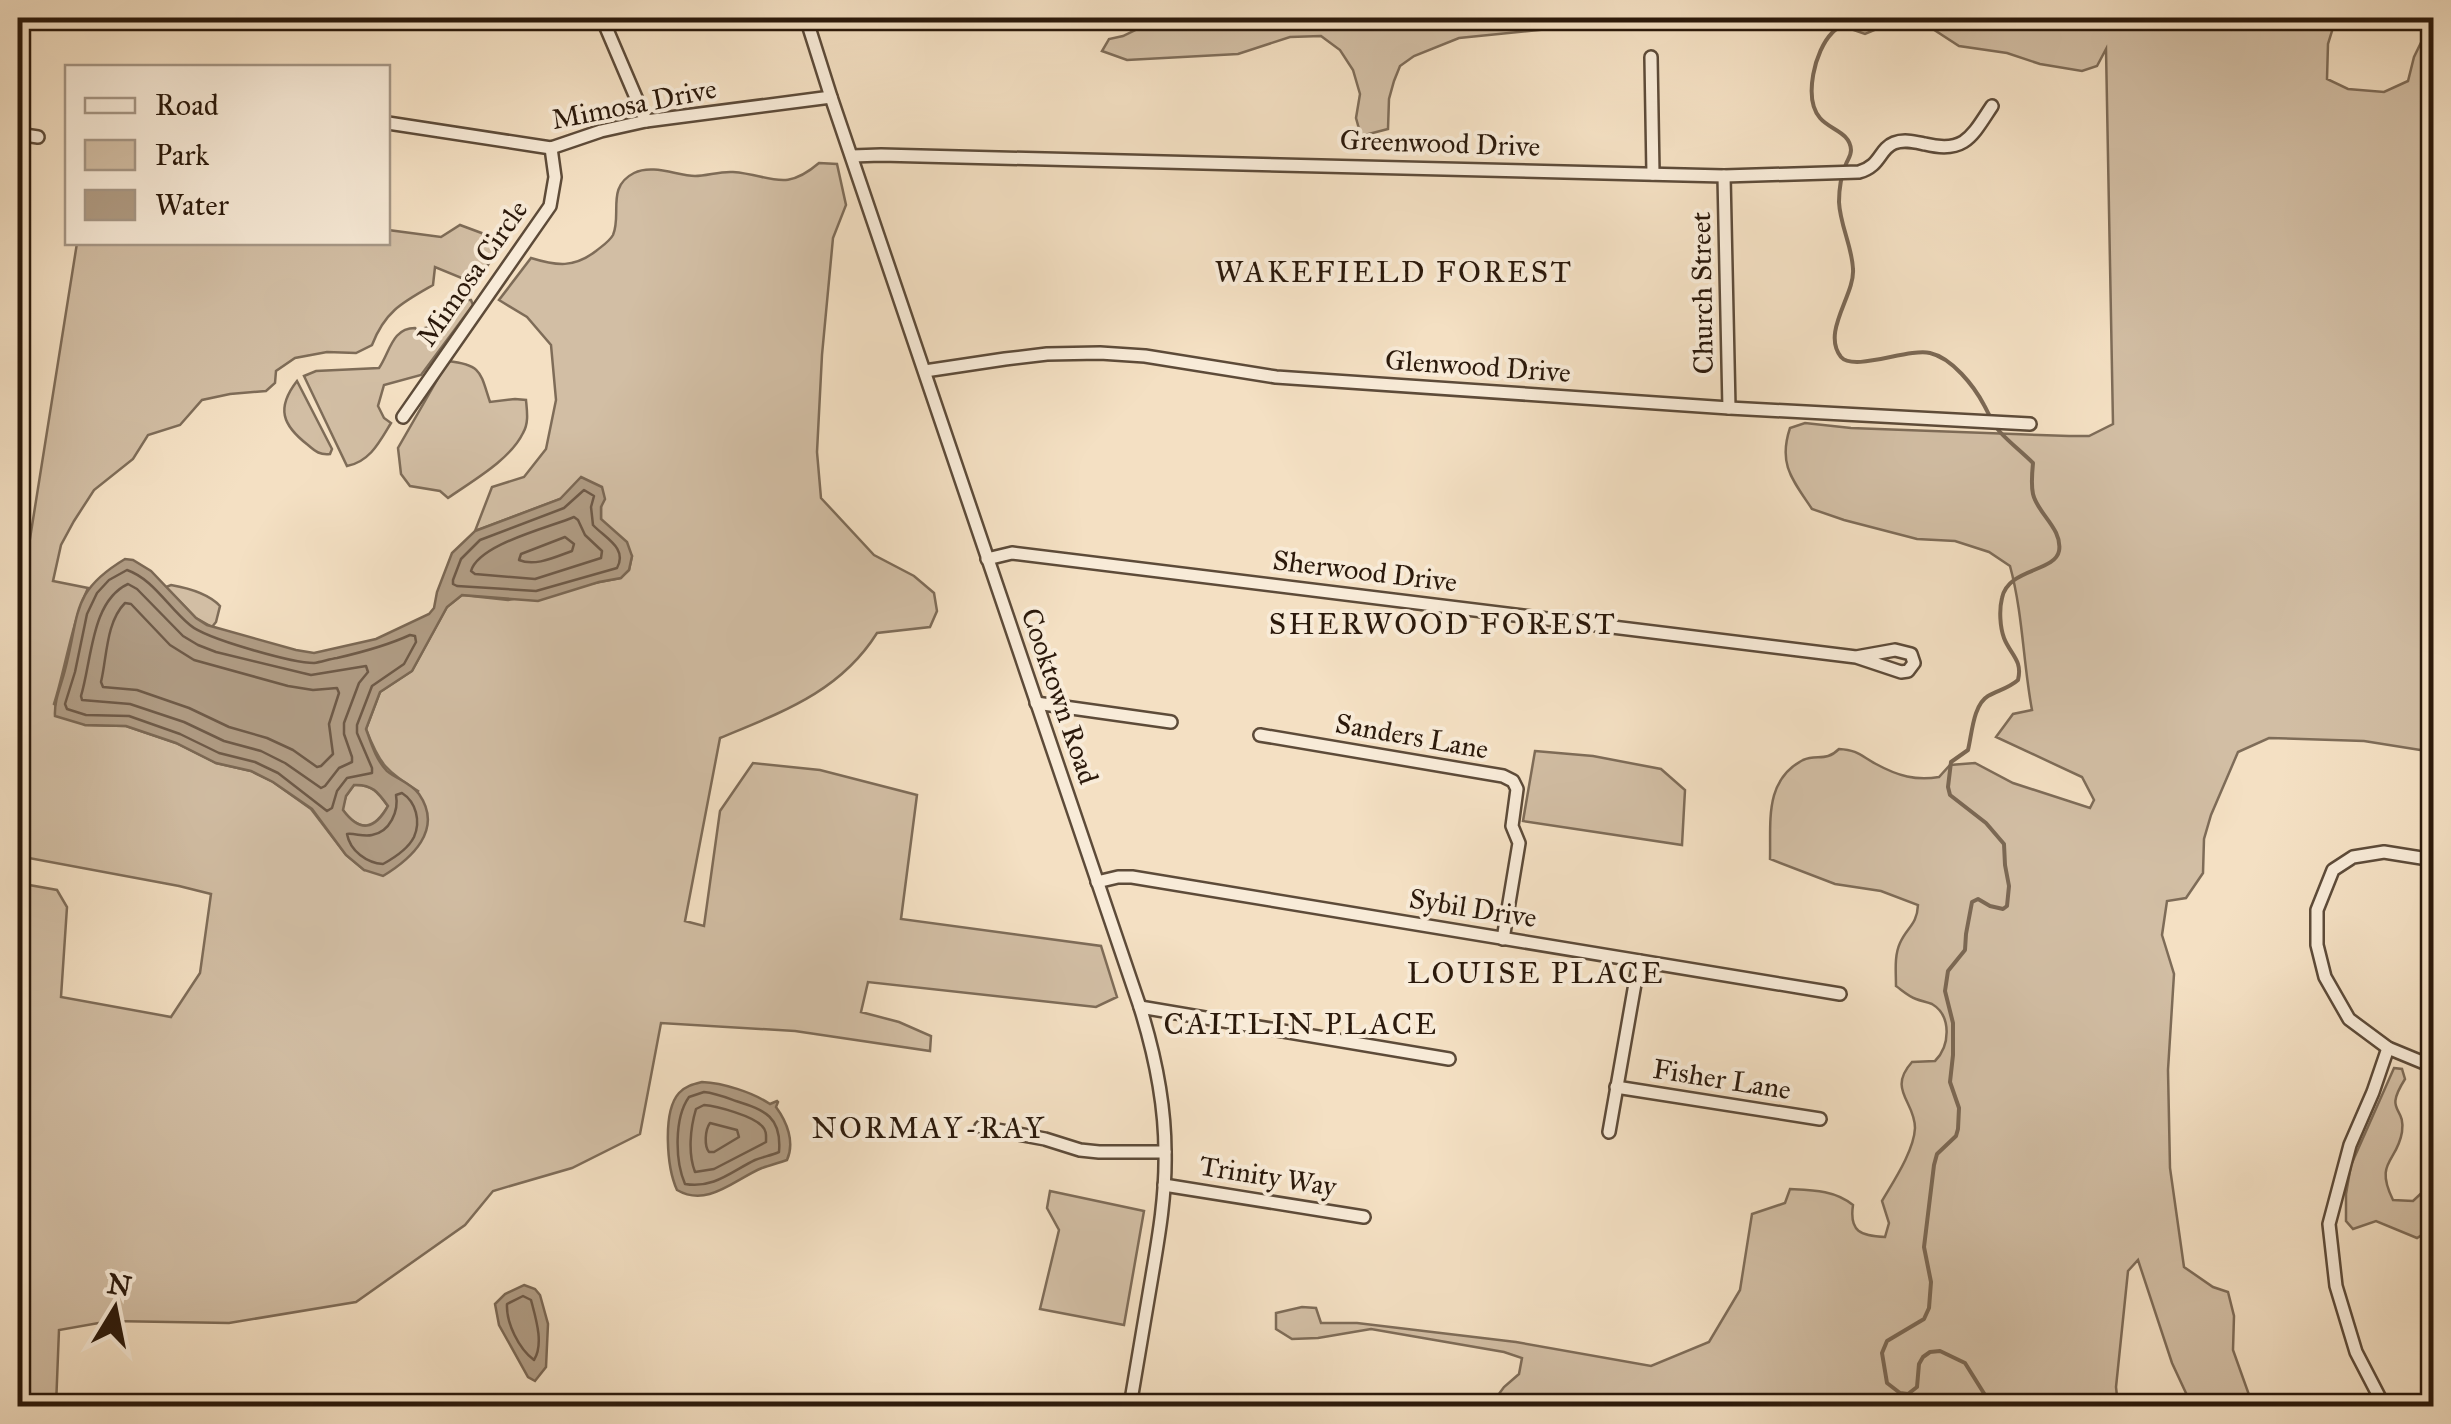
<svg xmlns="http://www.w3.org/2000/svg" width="2451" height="1424" font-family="'IM FELL Great Primer',serif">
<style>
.green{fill:#d2bea4;stroke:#7e6c58;stroke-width:2.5}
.water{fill:#b09c84;stroke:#7b6854;stroke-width:2.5;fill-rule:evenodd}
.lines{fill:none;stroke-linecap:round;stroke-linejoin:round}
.shore{stroke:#6e5a48;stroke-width:2.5}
.stream{stroke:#7b6854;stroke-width:4}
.minor-casing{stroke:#5d4b39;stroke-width:16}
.minor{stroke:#f8ebd8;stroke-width:11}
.labels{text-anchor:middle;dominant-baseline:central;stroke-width:8;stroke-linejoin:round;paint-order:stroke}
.street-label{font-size:28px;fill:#2b190b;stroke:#f8ebd8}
.neighbourhood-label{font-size:30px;letter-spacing:2.5px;fill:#2b190b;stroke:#f8ebd8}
</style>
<rect width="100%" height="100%" fill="#f4e0c3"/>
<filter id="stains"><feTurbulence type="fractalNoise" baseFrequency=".002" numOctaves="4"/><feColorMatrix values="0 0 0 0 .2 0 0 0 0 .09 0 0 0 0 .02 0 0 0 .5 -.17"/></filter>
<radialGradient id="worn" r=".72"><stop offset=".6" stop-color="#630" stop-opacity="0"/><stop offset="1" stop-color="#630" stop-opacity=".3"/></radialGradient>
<g class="green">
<polygon points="1160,18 1659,18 1459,38 1414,56 1400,66 1394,81 1389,99 1388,129 1361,136 1356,118 1360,94 1353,70 1340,50 1321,36 1290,37 1238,54 1127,60 1102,51 1109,39 1123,36"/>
<path d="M1819 18H2336L2328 44 2327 79 2348 89 2384 92 2408 81 2414 57 2433 18 2434 384 2432 393 2434 397 2433 752 2364 741 2269 738 2238 752 2211 815 2204 839 2203 873 2186 898 2167 901 2162 935 2174 974 2168 1070 2170 1168 2184 1267 2213 1287 2228 1292 2234 1316 2233 1350 2253 1406H2192L2172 1363 2138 1260 2128 1271 2116 1387 2118 1406H1799L1793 1401 1779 1406H1468L1493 1402 1504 1387 1519 1374 1522 1358 1504 1352 1371 1329 1318 1338 1292 1339 1276 1329V1313L1302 1307 1316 1308 1321 1323H1357L1516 1342 1651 1366 1709 1342 1740 1290 1752 1214 1785 1203 1790 1189C1812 1190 1835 1190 1853 1205 1849 1232 1861 1236 1885 1237L1889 1223 1882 1201C1893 1182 1914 1151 1915 1128 1915 1101 1887 1090 1912 1062L1935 1061C1950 1046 1952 1016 1932 1004 1927 1002 1921 1001 1916 999 1908 996 1903 991 1896 986 1896 972 1894 956 1900 943 1907 927 1917 925 1918 905L1881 891 1835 884 1770 859C1771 822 1764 780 1803 760 1817 754 1826 762 1839 749 1858 750 1861 756 1876 764 1898 776 1916 781 1939 777L1950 765 1975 763 2013 783 2090 808 2094 800 2082 777 1996 737 2013 714 2032 710C2023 662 2023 614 2010 566L1989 552 1955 541 1917 539 1844 520 1812 509C1792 479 1778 464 1790 428L1805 423 1851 428 2069 436H2089L2113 424 2106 49 2097 66 2082 71 2040 64 2007 53 1959 46 1925 24 1896 21 1865 34Z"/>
<path d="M819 163 837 164 846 205 833 238 822 355 817 452 821 498 874 555 914 576 934 593 937 611 930 627 877 633C840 692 782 712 720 738L685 921 704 926 720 811 753 763 820 770 917 795 901 919 1101 946 1117 997 1096 1007 868 982 861 1012 899 1022 931 1036 930 1051 795 1031 661 1023 640 1134 572 1168 493 1191 465 1225 356 1302 229 1323 110 1321 59 1330 56 1406H18V883L57 890 67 907 61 997 171 1017 200 973 211 894 179 886 18 856V614L77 243 388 242V230L441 237 460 225 503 241 476 284 435 267 433 285C403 302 385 311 372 345L356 353 327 352 295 358 276 371 275 383 266 391 230 394 202 400 180 425 148 435 133 459 94 490 74 521 61 545 53 581 88 588C71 625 66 666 54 704L85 725 126 726 176 743 216 763 251 771 273 782 311 809 346 855 364 870 418 791C386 770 380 766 366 729L380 692 412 671 447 607 462 595 508 600 620 578 629 570 632 556 601 519V506L560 499 475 531 492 487 524 477 546 449 556 400 551 345 527 317 499 300 531 258C557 266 574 268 596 251 602 246 609 242 613 235 622 214 606 187 634 173 652 164 676 175 695 176 707 176 720 171 733 172 772 175 784 193 819 163Z"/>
<path d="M466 300H471L473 305 421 375 384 385 378 406 384 418 391 423C380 441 370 462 347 466L304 376 316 371 379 368C390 352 392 328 415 328L421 334 425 328C448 324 453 321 466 300Z"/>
<path d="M448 361C482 365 480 372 490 402L515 399 526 400C527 411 529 423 523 433 510 460 472 481 448 498L440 491 410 486 401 474 398 448Z"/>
<path d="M297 381 332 449 330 454C320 455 316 452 308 445 282 425 276 408 297 381Z"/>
<path d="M171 585C188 588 208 593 220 606L216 622 212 627 196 618 166 587Z"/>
<polygon points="1535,751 1593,756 1661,769 1685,790 1682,845 1523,821"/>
<path d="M354 785C372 784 378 792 388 806 374 830 360 833 342 809L346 796Z"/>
<path d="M2394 1068 2402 1069 2405 1079C2383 1114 2406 1105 2402 1132 2397 1163 2374 1161 2393 1200L2413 1201 2429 1186 2433 1168V1228L2417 1238 2376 1221 2353 1229 2346 1221V1194L2351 1165Z"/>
<polygon points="1050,1191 1144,1211 1124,1325 1040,1309 1059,1230 1047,1208"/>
</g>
<g class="water">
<path d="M581 477 602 487 605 499 601 507V519L627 542 632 556 629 570 621 578 599 582 538 601 462 595 447 607 412 671 380 692 366 729C371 743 376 760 387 771 397 779 412 784 419 794 444 830 411 859 383 876L364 870 346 855 312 809 273 782 251 771 216 763 176 743 126 726 85 725 55 716C54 700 61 686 65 670 80 614 70 592 125 559L133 560 151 571 196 618 207 625 296 650 314 653 376 639 429 614 434 608 437 592 452 553 475 531 560 499ZM354 785C372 784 378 792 388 806 375 830 360 833 343 810L346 796Z"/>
<path d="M702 1082C723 1083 752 1092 770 1104L777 1101 778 1102 776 1107C787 1122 795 1142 787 1160 779 1163 770 1165 762 1168 735 1179 708 1208 677 1190 667 1168 662 1112 679 1093 685 1086 694 1084 702 1082Z"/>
<polygon points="524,1285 535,1289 540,1295 548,1324 546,1367 535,1381 528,1377 499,1325 495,1304 505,1294"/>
</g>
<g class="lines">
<g class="shore">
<path d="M584 490 594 496 591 507 593 525C605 538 628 548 617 568L536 591 457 586 453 584V580L461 559 480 540 564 508Z"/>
<path d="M574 517 578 520 585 535 602 551 601 558 535 579 475 574 471 571C479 544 548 528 574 517Z"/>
<path d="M565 537 574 544 572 551C555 557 535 567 519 560L521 554Z"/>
<path d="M127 570C153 579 168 607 190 625 206 639 293 663 314 663 321 662 330 659 337 658 363 652 386 646 410 635L415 636 416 642 404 664 372 686 357 725V733L372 768V773L347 778 337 791 332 808 327 811 278 773 255 762 219 753 180 734 129 716 86 715 67 709 65 704 75 672 87 614 97 593 109 580Z"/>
<path d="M128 584 137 589 183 636 198 645 216 652 311 675 366 666 368 672 359 683 344 723V734L352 757V762L339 768 325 786 321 788 285 763 261 751 224 741 184 722 130 704 82 700 81 696C92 660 91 601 128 584Z"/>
<path d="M125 603 131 604 170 645 194 660 288 686 313 690 337 688 339 693 329 724 333 754 321 766 317 767 293 750 267 738 229 727 189 708 137 690 103 687 101 682C107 657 106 622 125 603Z"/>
<path d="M402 793C416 802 421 821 414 837 408 849 394 858 383 864 367 863 350 851 347 834 355 833 363 837 372 835 390 832 399 811 396 795Z"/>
<path d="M704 1092C715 1093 725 1097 736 1101 765 1110 782 1117 779 1152 772 1155 763 1157 755 1160 732 1171 714 1189 685 1184 675 1161 674 1118 689 1097Z"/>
<path d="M704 1105C717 1106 753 1116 762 1126 767 1131 766 1136 766 1142L714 1169 695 1172C688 1154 690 1129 696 1109Z"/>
<path d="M710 1123 737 1130 739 1137 714 1152H709C704 1146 705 1130 710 1123Z"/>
<path d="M523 1296 531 1300C536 1319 544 1344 534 1360 519 1349 506 1323 507 1304Z"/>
</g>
<path class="stream" d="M1859 18C1851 23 1839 25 1832 33 1815 50 1803 98 1820 118 1830 130 1850 132 1851 150 1851 156 1848 159 1846 164 1841 176 1839 189 1839 202 1840 225 1852 246 1853 269 1855 295 1821 332 1841 357 1854 372 1908 348 1930 353 1952 358 1974 386 1984 405 1989 414 1993 424 2000 432 2010 443 2022 452 2033 463 2032 473 2031 485 2033 494 2037 513 2063 529 2059 551 2055 572 2008 568 2002 598 1999 610 2000 627 2004 638 2010 654 2023 660 2018 680 2009 688 1999 690 1988 696 1973 705 1972 734 1968 750L1951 762 1948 787 1950 795 1986 823 2004 844 2005 865 2009 886 2007 906 2003 909 1990 906 1978 899 1972 902 1966 934 1965 950 1948 971 1945 991 1953 1023V1055L1950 1082 1959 1108 1958 1129 1956 1136 1937 1154 1934 1165 1924 1247 1931 1282 1929 1308 1924 1319 1887 1341 1882 1353 1887 1383 1900 1393 1908 1394 1917 1387 1919 1364 1923 1357 1930 1352 1940 1351 1965 1363 1985 1395 2004 1406"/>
<defs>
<g id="minor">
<polyline points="602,18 646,121"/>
<path d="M806 18 831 97 1140 1007C1155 1055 1165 1102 1165 1152 1166 1194 1159 1235 1152 1276 1145 1319 1137 1363 1130 1406"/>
<polyline points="1651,57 1653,174"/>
<polyline points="388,123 551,148 601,131 646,121 831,97"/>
<polyline points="18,134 38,137"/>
<path d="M852 156 881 155 1724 176 1859 172C1881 166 1879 149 1894 143 1904 139 1915 142 1925 144 1965 154 1972 136 1992 106"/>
<polyline points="1724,176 1729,408"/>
<polyline points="925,371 1005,359 1047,354 1100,353 1145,356 1276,377 1729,408 2030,424"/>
<polyline points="403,417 550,206 555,177 551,148"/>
<polyline points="987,559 1012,553 1856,657 1901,672 1908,671 1914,663 1911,654 1895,650 1856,657"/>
<polyline points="1036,703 1171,722"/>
<polyline points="1260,735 1503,776 1513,781 1517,789 1512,826 1519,843 1503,939"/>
<polyline points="2434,860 2384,852 2353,857 2333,870 2317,910 2317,945 2325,977 2349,1019 2388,1048 2434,1067"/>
<polyline points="1097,882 1118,877 1132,877 1840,994"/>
<polyline points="1140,1007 1449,1059"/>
<polyline points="1616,1087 1820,1119"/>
<polyline points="981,1127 1045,1139 1080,1150 1099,1152 1165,1152"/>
<polyline points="1609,1132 1639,961"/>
<polyline points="1164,1185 1364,1217"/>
<polyline points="2384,1406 2356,1352 2336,1286 2329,1224 2350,1145 2373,1092 2388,1048"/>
</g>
</defs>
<use href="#minor" class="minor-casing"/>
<use href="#minor" class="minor"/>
</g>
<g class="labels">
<g class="street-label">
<text transform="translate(634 104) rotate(-11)">Mimosa Drive</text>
<text transform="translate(1440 143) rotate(2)">Greenwood Drive</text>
<text transform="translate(472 273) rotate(-55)">Mimosa Circle</text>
<text transform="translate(1702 293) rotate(-91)">Church Street</text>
<text transform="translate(1478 366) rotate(4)">Glenwood Drive</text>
<text transform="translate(1365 571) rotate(7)">Sherwood Drive</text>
<text transform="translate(1060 696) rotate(71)">Cooktown Road</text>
<text transform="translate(1412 736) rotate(10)">Sanders Lane</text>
<text transform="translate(1473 908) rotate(9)">Sybil Drive</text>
<text transform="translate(1722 1079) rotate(9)">Fisher Lane</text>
<text transform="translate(1268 1176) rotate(9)">Trinity Way</text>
</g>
<g class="neighbourhood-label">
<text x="1394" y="272">WAKEFIELD FOREST</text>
<text x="1443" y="624">SHERWOOD FOREST</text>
<text x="1536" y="973">LOUISE PLACE</text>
<text x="1301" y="1024">CAITLIN PLACE</text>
<text x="929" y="1128">NORMAY-RAY</text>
</g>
</g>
<rect width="2451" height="1424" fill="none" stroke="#f4e0c3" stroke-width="60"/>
<rect x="20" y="20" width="2411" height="1384" fill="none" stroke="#2b190b" stroke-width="5"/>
<rect x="30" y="30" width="2391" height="1364" fill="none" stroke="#2b190b" stroke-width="2.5"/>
<rect x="65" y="65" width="325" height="180" fill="#f8ebd8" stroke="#a69786" stroke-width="2.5"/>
<rect x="85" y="98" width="50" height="15" fill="#f8ebd8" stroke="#a69786" stroke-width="2.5"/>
<text x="155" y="115" font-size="30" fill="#2b190b">Road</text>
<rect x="85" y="140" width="50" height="30" fill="#d2bea4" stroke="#a69786" stroke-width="2.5"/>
<text x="155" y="165" font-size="30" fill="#2b190b">Park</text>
<rect x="85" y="190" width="50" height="30" fill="#b09c84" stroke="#a69786" stroke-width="2.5"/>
<text x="155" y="215" font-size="30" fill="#2b190b">Water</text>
<g transform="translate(115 1309) rotate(10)" stroke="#f8ebd8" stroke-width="8" paint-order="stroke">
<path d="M0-8L18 38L0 25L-18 38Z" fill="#2b190b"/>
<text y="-15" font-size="28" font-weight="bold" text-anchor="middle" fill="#2b190b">N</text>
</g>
<rect width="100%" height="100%" filter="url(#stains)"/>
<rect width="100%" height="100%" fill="url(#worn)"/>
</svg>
